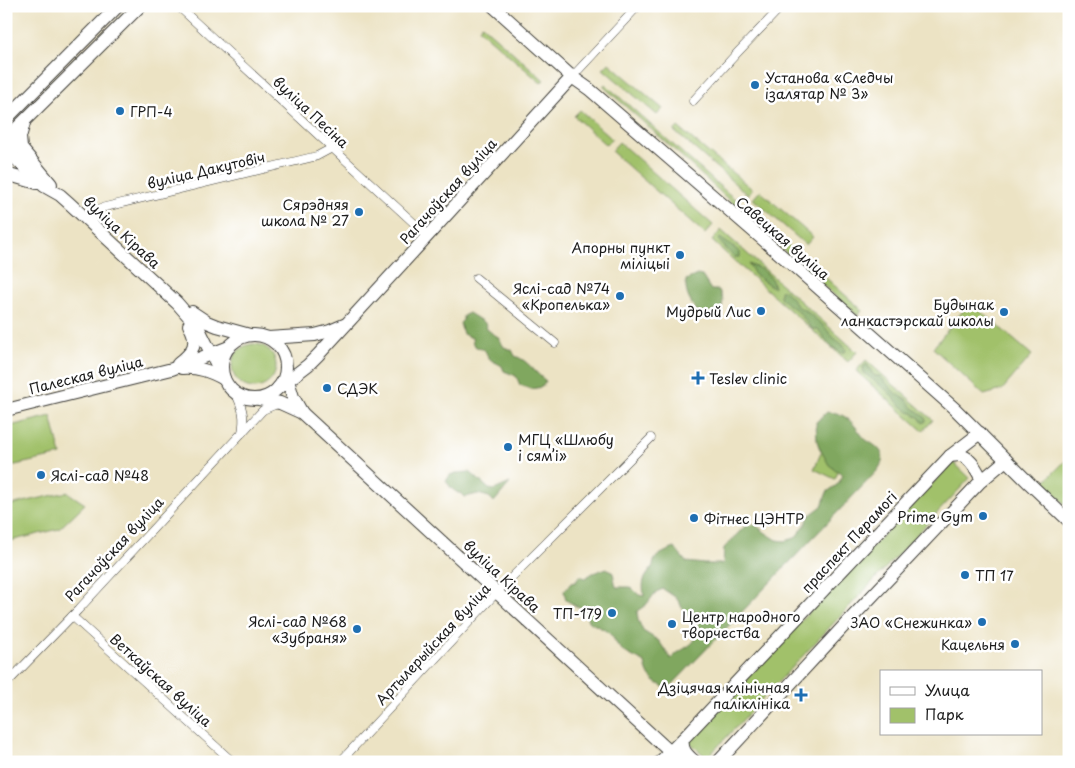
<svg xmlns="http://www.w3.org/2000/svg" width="1075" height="768" font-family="'Playpen Sans',sans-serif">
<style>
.green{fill:#a1c16a;stroke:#5e6e43}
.forest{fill:#80a75e;stroke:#4e623d;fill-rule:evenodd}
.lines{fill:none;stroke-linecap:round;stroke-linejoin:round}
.street-casing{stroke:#3b3a35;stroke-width:9}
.primary-casing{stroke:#3b3a35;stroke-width:14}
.street{stroke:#fff;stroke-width:8}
.primary{stroke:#fff;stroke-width:12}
.poi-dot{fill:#1f6fb2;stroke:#fff;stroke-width:2}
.labels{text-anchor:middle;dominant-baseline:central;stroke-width:5;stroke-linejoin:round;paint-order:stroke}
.poi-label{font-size:14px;fill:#1c1c1c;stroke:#fff;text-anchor:end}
.street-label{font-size:14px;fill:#1c1c1c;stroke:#fff}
</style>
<rect width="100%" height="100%" fill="#fff"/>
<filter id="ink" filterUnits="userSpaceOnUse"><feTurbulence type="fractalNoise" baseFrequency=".02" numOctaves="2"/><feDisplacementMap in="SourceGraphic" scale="10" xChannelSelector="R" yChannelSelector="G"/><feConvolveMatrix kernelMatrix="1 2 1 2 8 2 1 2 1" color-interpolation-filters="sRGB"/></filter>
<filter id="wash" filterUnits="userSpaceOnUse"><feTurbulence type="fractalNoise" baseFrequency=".0096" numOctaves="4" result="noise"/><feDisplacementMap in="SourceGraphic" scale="20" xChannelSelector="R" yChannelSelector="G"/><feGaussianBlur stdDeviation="1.12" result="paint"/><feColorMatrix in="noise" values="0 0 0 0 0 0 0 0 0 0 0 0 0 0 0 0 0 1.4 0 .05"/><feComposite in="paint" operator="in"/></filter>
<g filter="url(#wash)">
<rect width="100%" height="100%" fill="#ece3c4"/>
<g class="green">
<polygon points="482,25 544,80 541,83 479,29"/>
<polygon points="609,63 663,109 657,115 603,69"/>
<polygon points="605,84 715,182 742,205 800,256 795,261 680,155 603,86"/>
<polygon points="580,110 612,139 606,145 574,116"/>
<polygon points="678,127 752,189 748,195 674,131"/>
<polygon points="619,142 713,225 705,234 611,151"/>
<polygon points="760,191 813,237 806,245 753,199"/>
<polygon points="721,230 857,352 848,362 712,241"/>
<polygon points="807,261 862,310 858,316 802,267"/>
<polygon points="970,302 1032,355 1002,390 984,395 933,348"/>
<circle cx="254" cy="366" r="22"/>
<polygon points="866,360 933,420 923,431 856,371"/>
<polygon points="51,416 61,455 6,467 6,427"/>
<polygon points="827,439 848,448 835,479 814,469"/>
<polygon points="1069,457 1069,508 1043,483"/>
<polygon points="953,462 970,478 707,758 687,740"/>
<polygon points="67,492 85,504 59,529 6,542 6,506"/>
</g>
<g class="forest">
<polygon points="720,238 740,252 740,257 734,257 719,241"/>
<path d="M749 264C761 269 772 273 774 288L755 275Z"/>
<path d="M697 275 702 276 711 290H719L723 300 722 307 701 316C691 303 685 297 686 280Z"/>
<path d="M784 290 792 298 797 306 806 311 824 326 832 336 843 345 846 351 842 353C831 348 825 339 818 329H812L797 310 787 304 780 297V291Z"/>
<path d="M469 313 485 323 487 329 493 334 497 336 504 347 512 350 515 356C528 360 535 373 546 381L542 387 531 389 520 385 516 376 504 371 502 366C499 364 494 362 491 360 484 354 489 349 476 347L473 344 472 338 463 334 460 323 463 320V316Z"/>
<polygon points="867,364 874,376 880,376 895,393 906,399 912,407 925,417 926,421 923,423 919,417 915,416 913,413 909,412 899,404 888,391 864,373 863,367"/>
<path d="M827 412C831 413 836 412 839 414 851 418 857 429 864 438 867 441 870 442 874 445 885 453 885 460 877 471L672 685 666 688C652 681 648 678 645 663 637 658 627 655 621 649 616 645 614 637 609 633 604 629 594 625 588 621L585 611 583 608 576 606 566 600 564 591 571 583 576 582 579 576 585 578 593 573 607 568 613 573 616 587H631L639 595 644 596C642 580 643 581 651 569 652 568 654 563 654 561 659 553 667 551 675 548L686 562 704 564H723L724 548 744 527 754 524 766 533 777 540 785 541 795 538 805 525 810 515 822 506 827 492 838 484 843 475 829 465 819 447 817 441 816 422ZM663 589 675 597 680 603 681 606 686 614 699 625C697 649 683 645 671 659L659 641 643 631 638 620 637 611 646 605 656 592Z"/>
<polygon points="470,472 489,489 494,490 510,483 494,502 489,497 478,494 465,497 461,493 458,493 452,489 446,481 450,475 456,473"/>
</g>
</g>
<g filter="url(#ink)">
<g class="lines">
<defs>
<g id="street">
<polyline points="178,6 428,236"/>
<polyline points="572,77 638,6"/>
<polyline points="693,101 738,52 782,6"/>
<polyline points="89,221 101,208 317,156 332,148"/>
<polyline points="476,278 555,343"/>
<path d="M236 394C243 409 245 417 242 433"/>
<polyline points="72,616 233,762"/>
<polyline points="6,684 78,610 263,410 279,403"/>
<polyline points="340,762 497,592 651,438"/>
</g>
<g id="primary">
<polyline points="493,6 572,77 589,89 796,268 955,409 1030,484 1069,521"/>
<polyline points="6,117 10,115 118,6"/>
<polyline points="24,123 20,137 21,148 51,184"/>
<polyline points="6,142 13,156 20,163 44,186 60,195 69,203 177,303 198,327 224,379"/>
<polyline points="8,150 11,138 14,131 140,6"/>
<polyline points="6,174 37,183"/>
<polyline points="192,312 207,322 217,326 250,335"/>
<circle cx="254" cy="367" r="32"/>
<polyline points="268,338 315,335 330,331 344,325"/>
<path d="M178 364C193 352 200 343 189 325"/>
<path d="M182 368C198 367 210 371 224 379"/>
<polyline points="286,374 293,397 302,413"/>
<polyline points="278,388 308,365 318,355 421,243 572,77"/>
<polyline points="259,399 280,403 302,413 681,762"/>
<polyline points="6,410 172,369 229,347"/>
<path d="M950 456C954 456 960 454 963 456 972 460 978 472 982 480"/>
<path d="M683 739C681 750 687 755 695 762"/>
<polyline points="660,762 683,739 950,456 980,433"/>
<polyline points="718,762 842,628 980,482 1006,460"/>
</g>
</defs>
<use href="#street" class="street-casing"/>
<use href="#primary" class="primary-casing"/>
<use href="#street" class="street"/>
<use href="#primary" class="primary"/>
</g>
</g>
<g class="poi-dot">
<circle cx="755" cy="85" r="5"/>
<circle cx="120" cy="111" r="5"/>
<circle cx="359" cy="212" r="5"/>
<circle cx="680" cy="255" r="5"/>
<circle cx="620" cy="296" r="5"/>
<circle cx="761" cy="311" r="5"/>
<circle cx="1004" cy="312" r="5"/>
<path d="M695.5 370.5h5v5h5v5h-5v5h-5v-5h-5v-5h5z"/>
<circle cx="327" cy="388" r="5"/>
<circle cx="508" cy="447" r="5"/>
<circle cx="41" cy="475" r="5"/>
<circle cx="983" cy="516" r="5"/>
<circle cx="694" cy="518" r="5"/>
<circle cx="965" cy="575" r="5"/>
<circle cx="612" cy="613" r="5"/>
<circle cx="982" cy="622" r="5"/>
<circle cx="672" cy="624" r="5"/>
<circle cx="357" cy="629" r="5"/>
<circle cx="1015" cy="644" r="5"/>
<path d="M798.5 687.5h5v5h5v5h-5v5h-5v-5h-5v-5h5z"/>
</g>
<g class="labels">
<g class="poi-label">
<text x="765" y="77" text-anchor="start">Установа «Следчы<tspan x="765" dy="16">ізалятар № 3»</tspan></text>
<text x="130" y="111" text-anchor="start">ГРП-4</text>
<text x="349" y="204">Сярэдняя<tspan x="349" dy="16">школа № 27</tspan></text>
<text x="670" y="247">Апорны пункт<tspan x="670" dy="16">міліцыі</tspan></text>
<text x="610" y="288">Яслі-сад №74<tspan x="610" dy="16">«Кропелька»</tspan></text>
<text x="994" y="304">Будынак<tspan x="994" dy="16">ланкастэрскай школы</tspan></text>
<text x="751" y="311">Мудрый Лис</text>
<text x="709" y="378" text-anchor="start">Teslev clinic</text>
<text x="337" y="388" text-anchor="start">СДЭК</text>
<text x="518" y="439" text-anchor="start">МГЦ «Шлюбу<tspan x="518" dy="16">і сямʼі»</tspan></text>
<text x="51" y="475" text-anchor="start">Яслі-сад №48</text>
<text x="973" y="516">Prime Gym</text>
<text x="704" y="518" text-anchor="start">Фітнес ЦЭНТР</text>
<text x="975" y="575" text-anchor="start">ТП 17</text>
<text x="602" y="613">ТП-179</text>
<text x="682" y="616" text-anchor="start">Центр народного<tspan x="682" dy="16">творчества</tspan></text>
<text x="347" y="621">Яслі-сад №68<tspan x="347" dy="16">«Зубраня»</tspan></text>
<text x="972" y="622">ЗАО «Снежинка»</text>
<text x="1005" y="644">Кацельня</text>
<text x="790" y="687">Дзіцячая клінічная<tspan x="790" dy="16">паліклініка</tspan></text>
</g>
<g class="street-label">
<text transform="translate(311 112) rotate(43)">вуліца Песіна</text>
<text transform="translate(206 170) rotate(-13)">вуліца Дакутовіч</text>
<text transform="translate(448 191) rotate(-48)">Рагачоўская вуліца</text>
<text transform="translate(122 232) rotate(43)">вуліца Кірава</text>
<text transform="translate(783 238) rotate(41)">Савецкая вуліца</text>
<text transform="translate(86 375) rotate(-14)">Палеская вуліца</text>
<text transform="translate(849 542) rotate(-47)">праспект Перамогі</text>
<text transform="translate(114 549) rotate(-47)">Рагачоўская вуліца</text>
<text transform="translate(502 576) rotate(43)">вуліца Кірава</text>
<text transform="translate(433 644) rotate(-47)">Артылерыйская вуліца</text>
<text transform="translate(161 680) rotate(42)">Веткаўская вуліца</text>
</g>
</g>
<rect width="1075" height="768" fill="none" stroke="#fff" stroke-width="25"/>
<rect x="880" y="670" width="162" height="65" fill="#ffffff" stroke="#a4a4a4"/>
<rect x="890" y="687" width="25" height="8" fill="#ffffff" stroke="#a4a4a4"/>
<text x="925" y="696" font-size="15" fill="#1c1c1c">Улица</text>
<rect x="890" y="708" width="25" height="15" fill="#a1c16a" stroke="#a4a4a4"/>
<text x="925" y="720" font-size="15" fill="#1c1c1c">Парк</text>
</svg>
